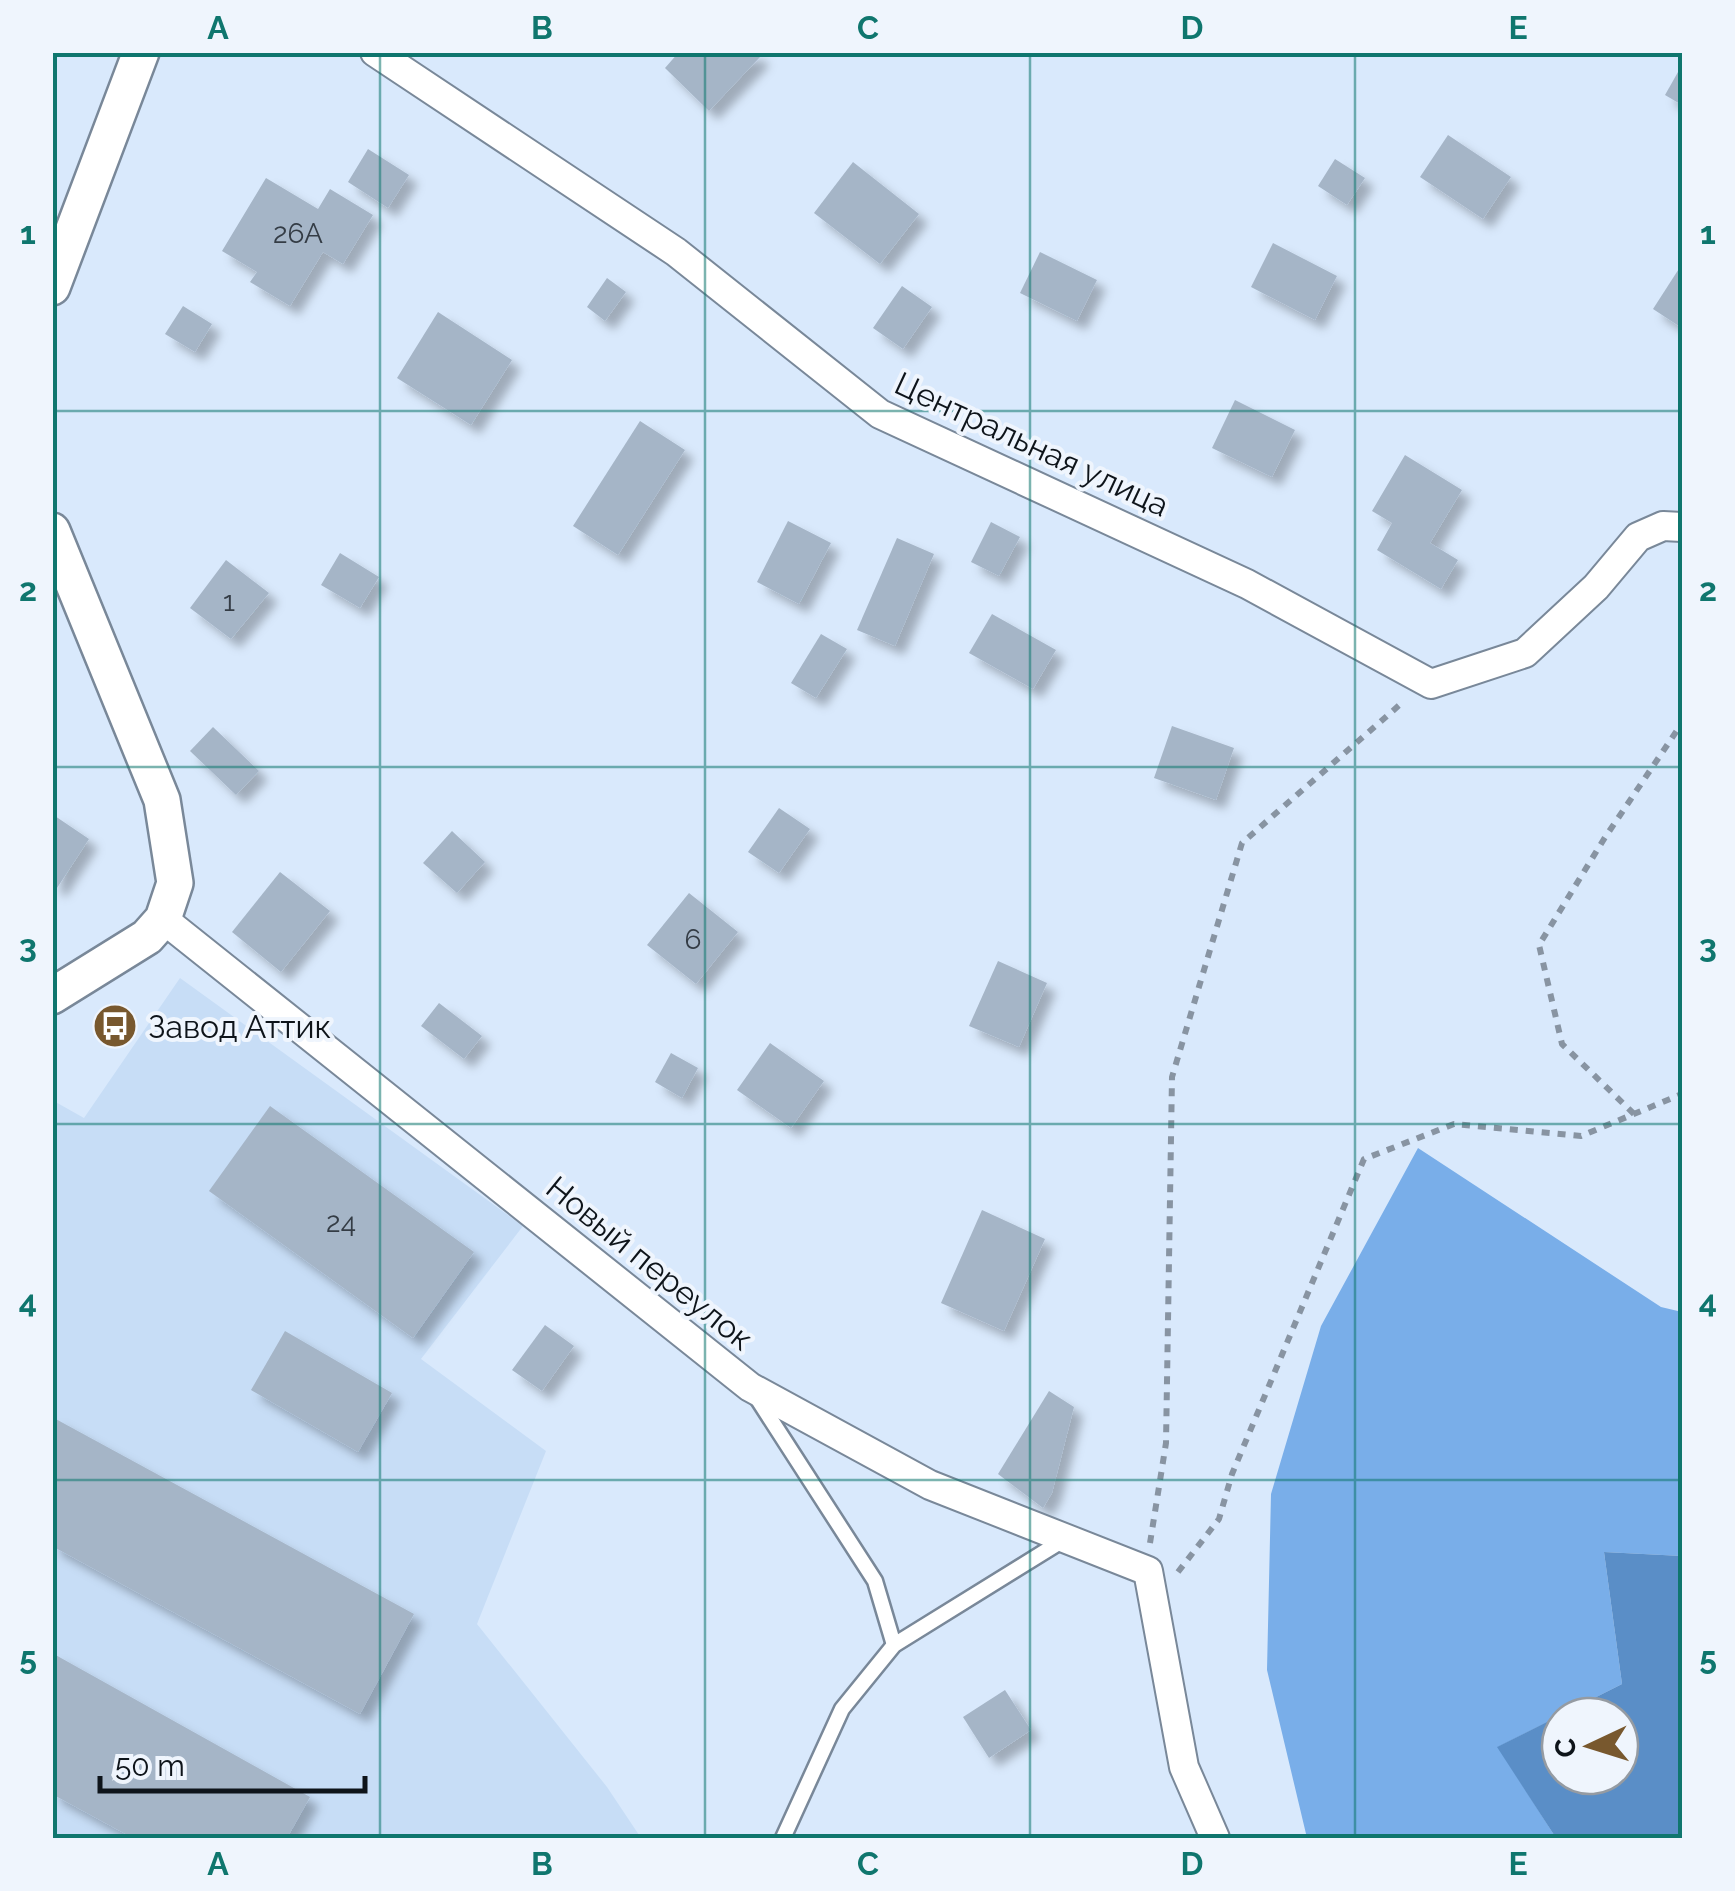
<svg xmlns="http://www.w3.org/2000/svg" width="1735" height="1891" font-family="Raleway,sans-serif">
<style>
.built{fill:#c7ddf6}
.forest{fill:#79aee9}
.water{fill:#5a8ec7;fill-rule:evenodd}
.building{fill:#a5b5c7;filter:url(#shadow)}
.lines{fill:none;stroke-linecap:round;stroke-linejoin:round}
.service-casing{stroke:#798899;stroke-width:19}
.minor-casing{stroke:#798899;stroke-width:32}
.tertiary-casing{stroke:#798899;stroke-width:40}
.path{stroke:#8894a2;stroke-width:6;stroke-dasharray:8 8;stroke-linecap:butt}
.service{stroke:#fff;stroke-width:14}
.minor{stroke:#fff;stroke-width:28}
.tertiary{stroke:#fff;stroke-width:35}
.grid{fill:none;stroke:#0f766e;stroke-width:2.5;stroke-opacity:0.55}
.labels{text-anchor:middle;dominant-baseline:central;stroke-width:8;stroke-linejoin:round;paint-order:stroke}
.number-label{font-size:28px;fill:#343c45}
.street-label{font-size:32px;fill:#0e141a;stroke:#eff5fd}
.poi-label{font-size:32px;fill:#0e141a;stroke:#eff5fd;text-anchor:start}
.neatline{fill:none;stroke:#0f766e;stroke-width:4}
.grid-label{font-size:32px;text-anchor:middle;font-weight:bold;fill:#0f766e}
</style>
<defs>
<filter id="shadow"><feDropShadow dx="9" dy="9" stdDeviation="5" flood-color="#0004"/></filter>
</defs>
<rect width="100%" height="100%" fill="#d9e9fc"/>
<polygon class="built" points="180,978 523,1226 421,1359 546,1451 477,1624 607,1787 641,1838 53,1838 52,1100 84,1118"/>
<polygon class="forest" points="1418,1148 1661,1307 1682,1312 1682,1556 1604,1552 1622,1684 1498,1747 1556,1838 1307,1838 1267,1670 1271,1494 1321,1326"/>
<path class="water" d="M1604 1552 1682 1556V1838H1556L1497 1747 1622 1684ZM1560 1716H1620V1776H1560Z"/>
<g class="building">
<polygon points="679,52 756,52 760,57 709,111 665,68"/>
<polygon points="1682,65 1682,105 1665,95"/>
<polygon points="1448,135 1511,177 1483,219 1420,177"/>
<polygon points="368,149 409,175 388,208 348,182"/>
<polygon points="1335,159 1365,178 1347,205 1318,186"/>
<polygon points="853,162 919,214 880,264 814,213"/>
<polygon points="266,178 318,209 330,189 373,215 343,264 323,252 290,306 250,282 257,272 222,251"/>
<polygon points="1273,243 1337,276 1315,320 1251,287"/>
<polygon points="1040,252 1097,280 1077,321 1020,293"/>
<polygon points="1682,264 1682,328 1653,309"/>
<polygon points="607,278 626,292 605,321 587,307"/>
<polygon points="902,286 932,307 903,349 873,328"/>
<polygon points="183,306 212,324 195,352 165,334"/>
<polygon points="438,312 512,360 471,425 397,378"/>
<polygon points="1235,400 1295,430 1272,477 1212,448"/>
<polygon points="640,421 685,450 618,555 573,526"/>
<polygon points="1405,455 1462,490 1430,543 1458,560 1441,589 1377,550 1392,523 1372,511"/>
<polygon points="788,521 831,543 799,604 757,582"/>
<polygon points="991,522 1020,537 999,576 971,562"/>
<polygon points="897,538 934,554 895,646 857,630"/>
<polygon points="340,553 379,577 360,608 321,585"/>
<polygon points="226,560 269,593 231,639 190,608"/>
<polygon points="992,614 1056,650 1033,689 969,653"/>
<polygon points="821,634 847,649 816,698 791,683"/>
<polygon points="1172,726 1234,748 1216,800 1154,778"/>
<polygon points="213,727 259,771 236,795 190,751"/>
<polygon points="779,808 810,829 779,873 748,852"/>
<polygon points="52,814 89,839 57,888 52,885"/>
<polygon points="452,831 485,862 457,893 423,863"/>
<polygon points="280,872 330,911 281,972 232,932"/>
<polygon points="689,893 738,932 696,984 647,945"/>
<polygon points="998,961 1047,983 1019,1047 969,1026"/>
<polygon points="439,1003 482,1036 464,1059 421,1026"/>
<polygon points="770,1043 824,1081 791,1128 737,1090"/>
<polygon points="671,1053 698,1068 682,1098 655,1082"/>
<polygon points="270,1106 474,1252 413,1338 209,1191"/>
<polygon points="982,1210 1045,1239 1004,1331 941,1303"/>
<polygon points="545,1325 574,1346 542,1391 512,1370"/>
<polygon points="285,1331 392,1393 358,1452 251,1390"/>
<polygon points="1049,1391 1074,1407 1052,1493 1043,1508 998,1474"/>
<polygon points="52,1417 414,1614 360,1714 52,1546"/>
<polygon points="52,1653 310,1797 287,1838 133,1838 52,1794"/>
<polygon points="1005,1690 1031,1730 989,1758 963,1717"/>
</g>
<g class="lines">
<defs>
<g id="service">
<polyline points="757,1398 875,1581 894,1645"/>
<polyline points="783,1838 842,1709 894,1645 1065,1539"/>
</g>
<g id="minor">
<polyline points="375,52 676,252 880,414 1247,584 1431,684 1525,653 1596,587 1638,537 1663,526 1682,527"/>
<polyline points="163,919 750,1387 930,1485 1148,1571 1184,1767 1215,1838"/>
</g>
<g id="tertiary">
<polyline points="52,287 141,52"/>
<polyline points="52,531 162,800 175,883 163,919 147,937 52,996"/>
</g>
</defs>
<use href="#service" class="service-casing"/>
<use href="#minor" class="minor-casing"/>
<use href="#tertiary" class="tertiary-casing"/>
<g class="path">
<polyline points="1634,1114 1562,1044 1539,945 1604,839 1682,723"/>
<polyline points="1150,1543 1166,1443 1172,1077 1242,843 1404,701"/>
<polyline points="1178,1572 1219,1519 1232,1474 1364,1159 1454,1124 1581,1136 1682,1094"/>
</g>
<use href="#service" class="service"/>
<use href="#minor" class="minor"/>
<use href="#tertiary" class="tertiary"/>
</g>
<path class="grid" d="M380 52V1838M705 52V1838M1030 52V1838M1355 52V1838M52 411H1682M52 767H1682M52 1124H1682M52 1480H1682"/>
<defs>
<symbol id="bus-disc" viewBox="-11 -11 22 22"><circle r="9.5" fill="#78582e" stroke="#eff5fd"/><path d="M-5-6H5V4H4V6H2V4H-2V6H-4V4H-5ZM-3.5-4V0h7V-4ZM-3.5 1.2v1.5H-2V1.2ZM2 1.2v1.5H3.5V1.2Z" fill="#fff"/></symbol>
</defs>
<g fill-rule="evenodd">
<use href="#bus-disc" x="90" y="1001" width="50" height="50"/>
</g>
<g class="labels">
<g class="number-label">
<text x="298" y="233">26А</text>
<text x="229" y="601">1</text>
<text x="693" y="939">6</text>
<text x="341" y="1222">24</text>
</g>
<g class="street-label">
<text transform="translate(1032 444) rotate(25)">Центральная улица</text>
<text transform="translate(650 1263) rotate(39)">Новый переулок</text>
</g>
<g class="poi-label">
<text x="148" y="1026">Завод Аттик</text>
</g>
</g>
<rect width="1735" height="1891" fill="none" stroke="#eff5fd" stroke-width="110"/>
<g transform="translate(1590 1746) rotate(266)"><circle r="48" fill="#eff5fd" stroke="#959ba2" stroke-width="2.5"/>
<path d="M0-8L18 38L0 25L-18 38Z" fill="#78582e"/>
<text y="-15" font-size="28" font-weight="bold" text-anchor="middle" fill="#0e141a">С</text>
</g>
<path d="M100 1776v15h265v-15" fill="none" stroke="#0e141a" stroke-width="5"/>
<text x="115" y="1776" font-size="30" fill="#0e141a" stroke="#eff5fd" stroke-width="8" paint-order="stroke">50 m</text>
<rect x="55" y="55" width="1625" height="1781" class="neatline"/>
<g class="grid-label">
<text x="218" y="39">A</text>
<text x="542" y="39">B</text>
<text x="868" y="39">C</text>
<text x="1192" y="39">D</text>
<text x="1518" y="39">E</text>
<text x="28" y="244">1</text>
<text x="1708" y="244">1</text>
<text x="28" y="601">2</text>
<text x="1708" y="601">2</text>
<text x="28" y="957">3</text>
<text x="1708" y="957">3</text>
<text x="28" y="1313">4</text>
<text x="1708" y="1313">4</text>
<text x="28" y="1669">5</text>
<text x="1708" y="1669">5</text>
<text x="218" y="1875">A</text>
<text x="542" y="1875">B</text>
<text x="868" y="1875">C</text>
<text x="1192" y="1875">D</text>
<text x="1518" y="1875">E</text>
</g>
</svg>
